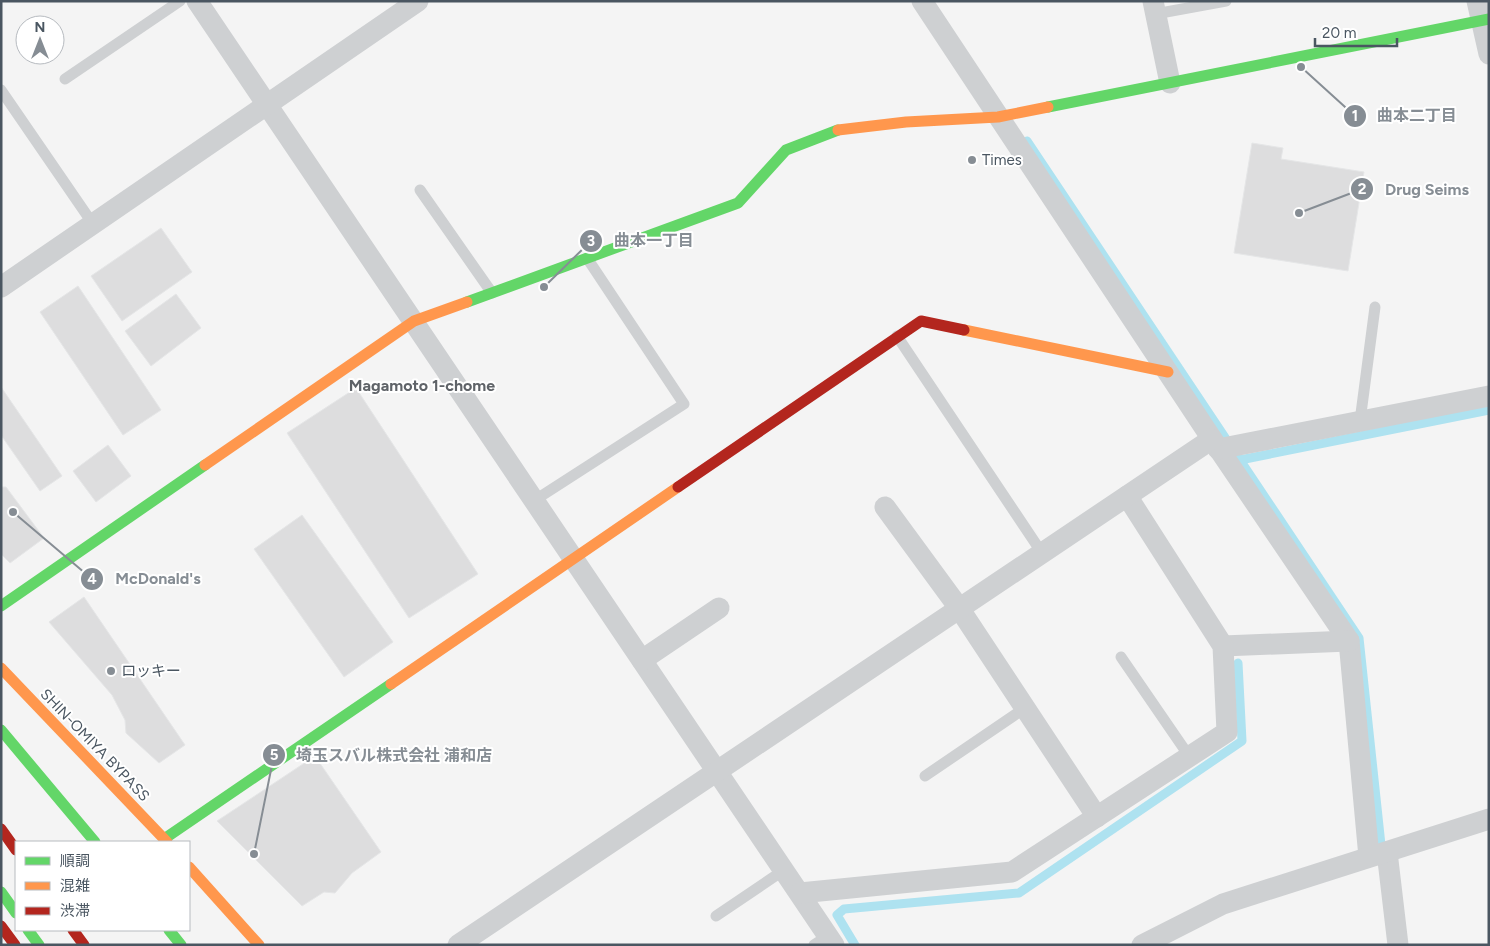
<svg xmlns="http://www.w3.org/2000/svg" width="1490" height="946" font-family="Figtree,'Noto Sans JP',sans-serif">
<style>
.lines{fill:none;stroke-linecap:round;stroke-linejoin:round}
.stream{stroke:#aee2f0;stroke-width:9}
.building{fill:#ddddde;stroke:#e5e6e7}
.lane{stroke:#ced0d2;stroke-width:11}
.street{stroke:#ced0d2;stroke-width:21}
.fast{stroke:#63d668;stroke-width:11}
.slow{stroke:#ff974d;stroke-width:11}
.jam{stroke:#b3261e;stroke-width:11}
.poi-dot{fill:#868d94;stroke:#fff;stroke-width:2}
.labels{text-anchor:middle;dominant-baseline:central;stroke-width:4;stroke-linejoin:round;paint-order:stroke}
.poi-label{font-size:15px;fill:#4a5661;stroke:#fff;text-anchor:start}
.street-label{font-size:15px;fill:#4a5661;stroke:#fff}
.neighbourhood-label{font-size:16px;font-weight:bold;fill:#5f6368;stroke:#fff}
.leader{fill:none;stroke:#868d94;stroke-width:2}
.callout-dot{fill:#868d94;stroke:#fff;stroke-width:2}
.mark-label{font-size:15px;text-anchor:middle;font-weight:bold;fill:#fff}
.callout-label{font-size:16px;text-anchor:middle;font-weight:bold;fill:#868d94;stroke:#fff;stroke-width:4;stroke-linejoin:round;paint-order:stroke}
</style>
<rect width="100%" height="100%" fill="#f4f4f4"/>
<g class="lines">
<g class="stream">
<polyline points="1027,141 1359,638 1381,845"/>
<polyline points="1240,460 1489,410"/>
<polyline points="855,945 837,915 844,909 1019,893 1242,741 1238,663"/>
</g>
</g>
<g class="building">
<polygon points="1252,143 1283,148 1281,159 1364,172 1348,271 1234,253"/>
<polygon points="161,228 192,272 122,321 91,276"/>
<polygon points="78,286 161,410 123,435 40,312"/>
<polygon points="176,294 201,328 151,366 125,331"/>
<polygon points="1,387 62,476 40,491 1,435"/>
<polygon points="356,388 478,574 409,618 287,433"/>
<polygon points="108,445 131,476 96,502 73,471"/>
<polygon points="1,487 6,487 44,538 10,563 1,554"/>
<polygon points="302,515 393,642 344,677 254,549"/>
<polygon points="84,597 185,745 159,763 126,733 125,720 112,695 49,622"/>
<polygon points="315,756 381,852 352,873 335,893 324,892 302,906 217,821"/>
</g>
<g class="lines">
<g class="lane">
<polyline points="1155,14 1226,1"/>
<polyline points="65,79 180,1"/>
<polyline points="1,90 93,224"/>
<polyline points="420,190 492,293"/>
<polyline points="897,336 1042,553"/>
<polyline points="1360,421 1375,307"/>
<polyline points="535,500 684,404 587,258"/>
<polyline points="1121,657 1189,756"/>
<polyline points="925,776 1025,708"/>
<polyline points="716,916 784,870"/>
<polyline points="814,945 828,936"/>
</g>
<g class="street">
<polyline points="197,1 834,945"/>
<polyline points="922,1 1212,439 1349,641 1369,857"/>
<polyline points="1153,1 1170,83"/>
<polyline points="1477,1 1489,54"/>
<polyline points="1,287 418,1"/>
<polyline points="1218,449 1489,396"/>
<polyline points="885,507 959,608 1097,817"/>
<polyline points="1223,646 1349,641"/>
<polyline points="642,660 719,608"/>
<polyline points="1387,852 1398,945"/>
<polyline points="800,893 1012,872 1227,732 1223,646 1127,496"/>
<polyline points="458,945 1212,439"/>
<polyline points="1142,945 1223,904 1489,819"/>
</g>
<g class="fast">
<polyline points="1048,107 1489,19"/>
<polyline points="467,302 738,203 786,150 838,130"/>
<polyline points="1,606 205,465"/>
<polyline points="1,730 95,842"/>
<polyline points="164,839 391,684"/>
<polyline points="1,892 16,913"/>
<polyline points="28,930 39,945"/>
<polyline points="169,930 181,945"/>
</g>
<g class="slow">
<polyline points="838,130 906,122 998,117 1048,107"/>
<polyline points="964,330 1168,372"/>
<polyline points="205,465 414,321 467,302"/>
<polyline points="1,668 167,842"/>
<polyline points="391,684 678,487"/>
<polyline points="189,867 259,945"/>
</g>
<g class="jam">
<polyline points="678,487 921,321 964,330"/>
<polyline points="1,829 16,850"/>
<polyline points="1,926 15,945"/>
<polyline points="73,930 84,945"/>
</g>
</g>
<g class="poi-dot">
<circle cx="972" cy="160" r="5"/>
<circle cx="111" cy="671" r="5"/>
</g>
<g class="labels">
<g class="poi-label">
<text x="982" y="160">Times</text>
<text x="121" y="671">ロッキー</text>
</g>
<g class="street-label">
<text transform="translate(95 745) rotate(46)">SHIN-OMIYA BYPASS</text>
</g>
<g class="neighbourhood-label">
<text x="422" y="385">Magamoto 1-chome</text>
</g>
</g>
<path class="leader" d="M1301 67L1355 116M1299 213L1362 189M544 287L591 241M13 512L92 579M254 854L274 755"/>
<g class="callout-dot">
<circle cx="1301" cy="67" r="5"/>
<circle cx="1299" cy="213" r="5"/>
<circle cx="544" cy="287" r="5"/>
<circle cx="13" cy="512" r="5"/>
<circle cx="254" cy="854" r="5"/>
<circle cx="1355" cy="116" r="12"/>
<circle cx="1362" cy="189" r="12"/>
<circle cx="591" cy="241" r="12"/>
<circle cx="92" cy="579" r="12"/>
<circle cx="274" cy="755" r="12"/>
</g>
<g class="mark-label">
<text x="1355" y="121">1</text>
<text x="1362" y="194">2</text>
<text x="591" y="246">3</text>
<text x="92" y="584">4</text>
<text x="274" y="760">5</text>
</g>
<g class="callout-label">
<text x="1417" y="121">曲本二丁目</text>
<text x="1427" y="195">Drug Seims</text>
<text x="654" y="246">曲本一丁目</text>
<text x="158" y="584">McDonald's</text>
<text x="394" y="761">埼玉スバル株式会社 浦和店</text>
</g>
<rect width="1490" height="946" fill="none" stroke="#4a5661" stroke-width="5"/>
<rect x="15" y="841" width="175" height="90" fill="#ffffff" stroke="#b7bbc0"/>
<rect x="25" y="857" width="25" height="8" fill="#63d668" stroke="#b7bbc0"/>
<text x="60" y="866" font-size="15" fill="#4a5661">順調</text>
<rect x="25" y="882" width="25" height="8" fill="#ff974d" stroke="#b7bbc0"/>
<text x="60" y="891" font-size="15" fill="#4a5661">混雑</text>
<rect x="25" y="907" width="25" height="8" fill="#b3261e" stroke="#b7bbc0"/>
<text x="60" y="916" font-size="15" fill="#4a5661">渋滞</text>
<g transform="translate(40 40)"><circle r="24" fill="#ffffff" stroke="#b7bbc0"/>
<path d="M0-4L9 19L0 12L-9 19Z" fill="#868d94"/>
<text y="-8" font-size="14" font-weight="bold" text-anchor="middle" fill="#4a5661">N</text>
</g>
<path d="M1315 38v8h82v-8" fill="none" stroke="#4a5661" stroke-width="2.5"/>
<text x="1322" y="38" font-size="15" fill="#4a5661" stroke="#ffffff" stroke-width="4" paint-order="stroke">20 m</text>
</svg>
